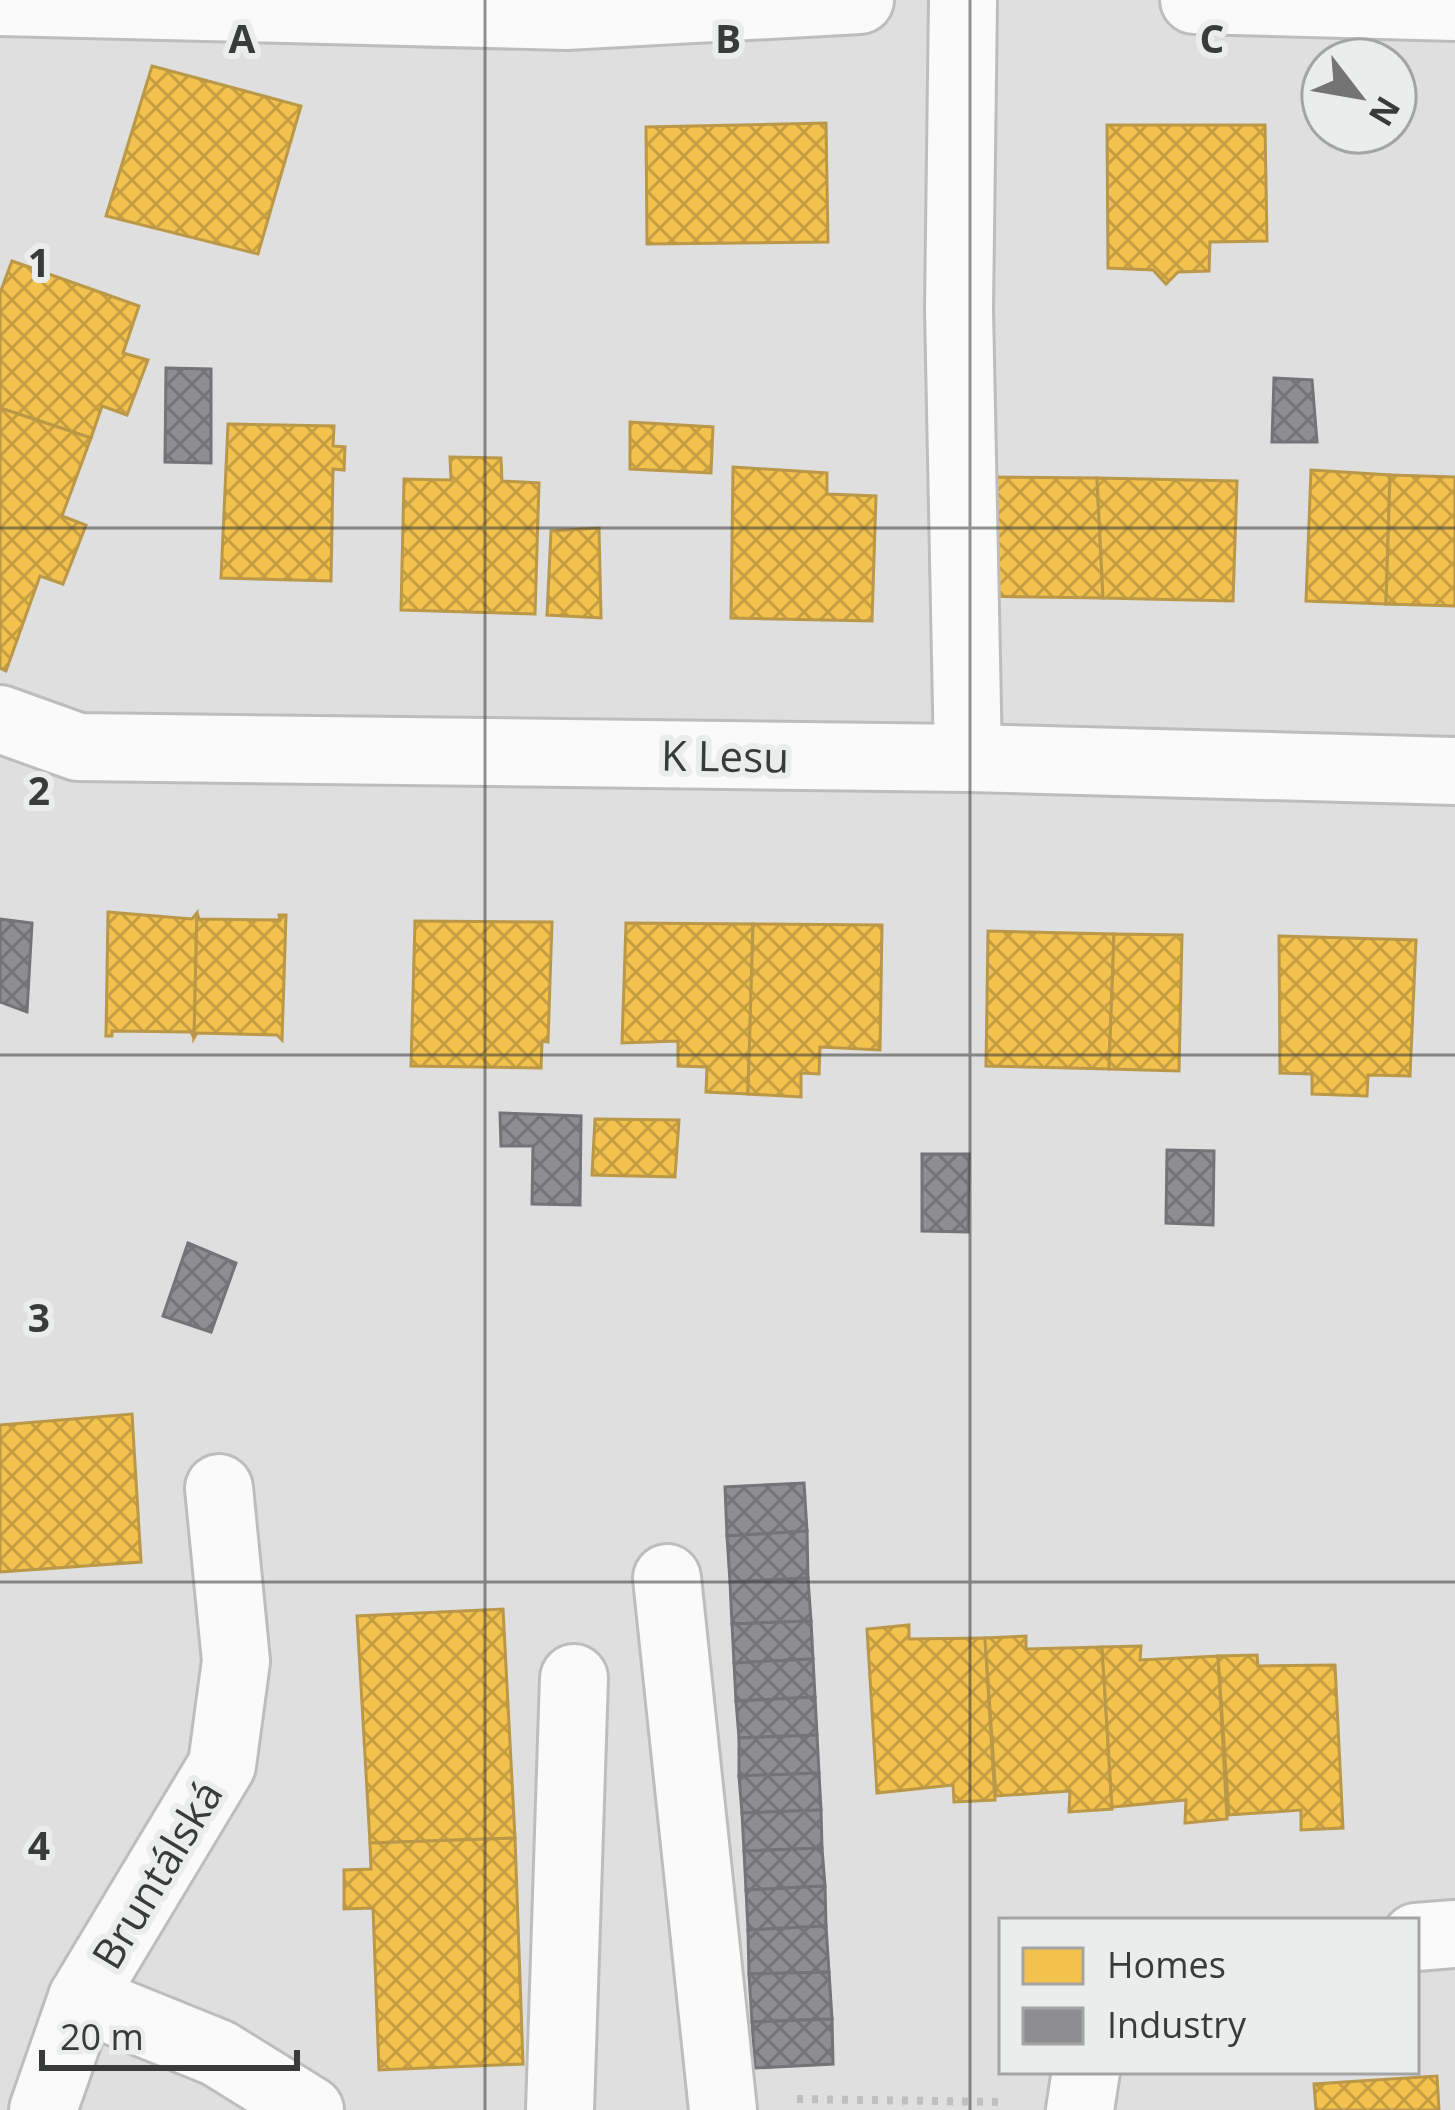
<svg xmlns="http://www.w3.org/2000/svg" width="1455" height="2110" font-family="'Open Sans',sans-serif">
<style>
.homes{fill:url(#homes-cross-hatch);stroke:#ba9848;stroke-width:3}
.industry{fill:url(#industry-cross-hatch);stroke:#747478;stroke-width:3}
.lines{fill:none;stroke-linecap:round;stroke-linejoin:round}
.minor-casing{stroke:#bcbdbc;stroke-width:72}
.path{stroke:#bebfbf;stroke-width:8;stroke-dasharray:6 9;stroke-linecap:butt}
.minor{stroke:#fafafa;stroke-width:66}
.grid{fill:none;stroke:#393a3a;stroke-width:3;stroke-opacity:0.55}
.labels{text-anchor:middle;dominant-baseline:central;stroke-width:12;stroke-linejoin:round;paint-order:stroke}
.street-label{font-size:42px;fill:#393a3a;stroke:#eaedec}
.grid-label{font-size:39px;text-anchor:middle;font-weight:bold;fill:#393a3a;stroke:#eaedec;stroke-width:12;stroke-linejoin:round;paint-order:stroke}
</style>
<defs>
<pattern id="homes-cross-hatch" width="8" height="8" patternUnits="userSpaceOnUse" patternTransform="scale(3)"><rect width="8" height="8" fill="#f2c14e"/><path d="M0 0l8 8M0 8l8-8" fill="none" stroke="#c59e42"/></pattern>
<pattern id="industry-cross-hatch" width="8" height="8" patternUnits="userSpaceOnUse" patternTransform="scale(3)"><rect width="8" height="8" fill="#8d8d92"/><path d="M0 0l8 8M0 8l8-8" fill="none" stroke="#747478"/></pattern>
</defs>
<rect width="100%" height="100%" fill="#dedfde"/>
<g class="homes">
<polygon points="152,66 301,106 258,254 106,216"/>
<polygon points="826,123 828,242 647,244 646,127"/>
<polygon points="1107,125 1265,125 1267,241 1210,242 1209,271 1178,272 1166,284 1153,270 1108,268"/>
<polygon points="12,261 139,306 123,353 148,360 127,415 102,406 91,438 0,408 0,293"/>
<polygon points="0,408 91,438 62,516 86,525 63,584 40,576 6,671 0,668"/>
<polygon points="630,422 713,427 711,473 630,469"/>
<polygon points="228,424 334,426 333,446 345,447 344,470 333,469 331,581 221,578"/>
<polygon points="450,457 501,458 502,481 539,483 535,614 401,610 404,479 451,480"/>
<polygon points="733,467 827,473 827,494 876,496 872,621 731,618"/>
<polygon points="1311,470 1390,475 1386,604 1306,601"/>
<polygon points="1390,475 1455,477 1455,606 1386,604"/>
<polygon points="979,477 1097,478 1103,598 975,596"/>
<polygon points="1097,478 1237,481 1233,601 1103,598"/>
<polygon points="599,528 601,618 547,615 551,531"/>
<polygon points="108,912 192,919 197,913 194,1038 191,1032 112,1031 112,1036 106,1036"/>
<polygon points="197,913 199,919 280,920 279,915 286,915 282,1040 277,1035 197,1033 194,1038"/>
<polygon points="415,921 552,922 548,1042 542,1041 541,1068 411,1066"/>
<polygon points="626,923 753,924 748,1094 706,1092 707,1067 678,1066 678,1041 622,1043"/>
<polygon points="753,924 882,925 880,1050 820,1047 819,1074 801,1073 801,1097 748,1094"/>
<polygon points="988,931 1114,934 1109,1069 986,1066"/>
<polygon points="1114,934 1182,935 1179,1071 1109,1069"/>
<polygon points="1279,936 1416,940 1410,1076 1368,1075 1367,1096 1312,1094 1312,1074 1280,1073"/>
<polygon points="595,1119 679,1120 675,1177 592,1175"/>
<polygon points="132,1414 141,1562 0,1572 0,1425"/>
<polygon points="503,1609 515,1838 370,1843 357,1616"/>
<polygon points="909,1625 909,1639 985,1638 995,1800 954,1802 953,1785 877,1793 867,1629"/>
<polygon points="1026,1636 1026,1649 1102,1647 1112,1809 1069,1812 1070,1791 996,1796 985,1638"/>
<polygon points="1141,1646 1140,1660 1218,1656 1227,1819 1185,1823 1186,1800 1112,1807 1102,1647"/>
<polygon points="1257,1655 1258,1666 1335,1665 1343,1828 1301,1830 1301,1810 1229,1815 1218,1656"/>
<polygon points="515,1838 523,2064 379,2070 373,1908 344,1909 344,1870 371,1869 370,1843"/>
<polygon points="1437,2076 1439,2110 1316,2110 1314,2084"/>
</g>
<g class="industry">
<polygon points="166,368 211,369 211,463 165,462"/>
<polygon points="1274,378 1312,380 1317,442 1272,442"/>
<polygon points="0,919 32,923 27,1012 0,1002"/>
<polygon points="500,1113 581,1116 580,1205 532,1204 533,1146 501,1146"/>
<polygon points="1167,1150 1214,1151 1213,1225 1166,1223"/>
<polygon points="922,1154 969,1154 968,1232 922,1231"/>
<polygon points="188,1243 236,1263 211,1332 163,1316"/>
<polygon points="804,1483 807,1531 727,1536 725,1487"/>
<polygon points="807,1531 808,1578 730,1582 727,1536"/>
<polygon points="808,1578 811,1621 732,1624 730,1582"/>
<polygon points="811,1621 813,1659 734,1663 732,1624"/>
<polygon points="813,1659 815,1697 736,1701 734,1663"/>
<polygon points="815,1697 817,1735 739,1738 736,1701"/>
<polygon points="817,1735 819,1773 739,1776 739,1738"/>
<polygon points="819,1773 821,1810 742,1813 739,1776"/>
<polygon points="821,1810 822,1848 744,1851 742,1813"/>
<polygon points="822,1848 825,1886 746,1890 744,1851"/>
<polygon points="825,1886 826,1926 748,1930 746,1890"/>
<polygon points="826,1926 829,1972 749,1974 748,1930"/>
<polygon points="829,1972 832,2019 752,2022 749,1974"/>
<polygon points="832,2019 833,2064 755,2068 752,2022"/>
</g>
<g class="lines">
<defs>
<g id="minor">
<polyline points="963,0 959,309 968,758"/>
<polyline points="1194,0 1455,7"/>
<polyline points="0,2 566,16 860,0"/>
<polyline points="0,719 78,747 968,758 1455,771"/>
<polyline points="667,1578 723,2110"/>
<polyline points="1416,1937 1455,1934"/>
<polyline points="82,1998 218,2053 310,2110"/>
<polyline points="43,2110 82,1998 222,1765 236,1661 219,1488"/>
<polyline points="560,2110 574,1678"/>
<polyline points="1080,2110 1086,2071"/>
</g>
</defs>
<use href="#minor" class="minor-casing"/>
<polyline class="path" points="797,2099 1004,2102"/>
<use href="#minor" class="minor"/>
</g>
<path class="grid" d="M485 0V2110M970 0V2110M0 528H1455M0 1055H1455M0 1582H1455"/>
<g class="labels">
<g class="street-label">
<text transform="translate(725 755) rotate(1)">K Lesu</text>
<text transform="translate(156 1874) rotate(-59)">Bruntálská</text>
</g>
</g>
<g class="grid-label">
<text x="242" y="53">A</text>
<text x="728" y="53">B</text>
<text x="1212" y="53">C</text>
<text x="39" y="277">1</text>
<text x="39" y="805">2</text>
<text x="39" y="1332">3</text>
<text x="39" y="1860">4</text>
</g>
<rect x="999" y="1918" width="420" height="156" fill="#eaedec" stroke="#a3a5a5" stroke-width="3"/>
<rect x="1023" y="1948" width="60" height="36" fill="#f2c14e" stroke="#a3a5a5" stroke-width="3"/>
<text x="1107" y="1978" font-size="36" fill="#393a3a">Homes</text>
<rect x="1023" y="2008" width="60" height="36" fill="#8d8d92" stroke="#a3a5a5" stroke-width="3"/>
<text x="1107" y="2038" font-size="36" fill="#393a3a">Industry</text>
<g transform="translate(1359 96) rotate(121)"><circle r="57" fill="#eaedec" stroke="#a3a5a5" stroke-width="3"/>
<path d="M0-9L21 45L0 30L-21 45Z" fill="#737473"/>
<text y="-18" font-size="33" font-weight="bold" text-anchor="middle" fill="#393a3a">N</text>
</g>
<path d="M42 2050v18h255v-18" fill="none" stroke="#393a3a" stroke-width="6"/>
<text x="60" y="2050" font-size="36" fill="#393a3a" stroke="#eaedec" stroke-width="9" paint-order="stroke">20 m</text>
</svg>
